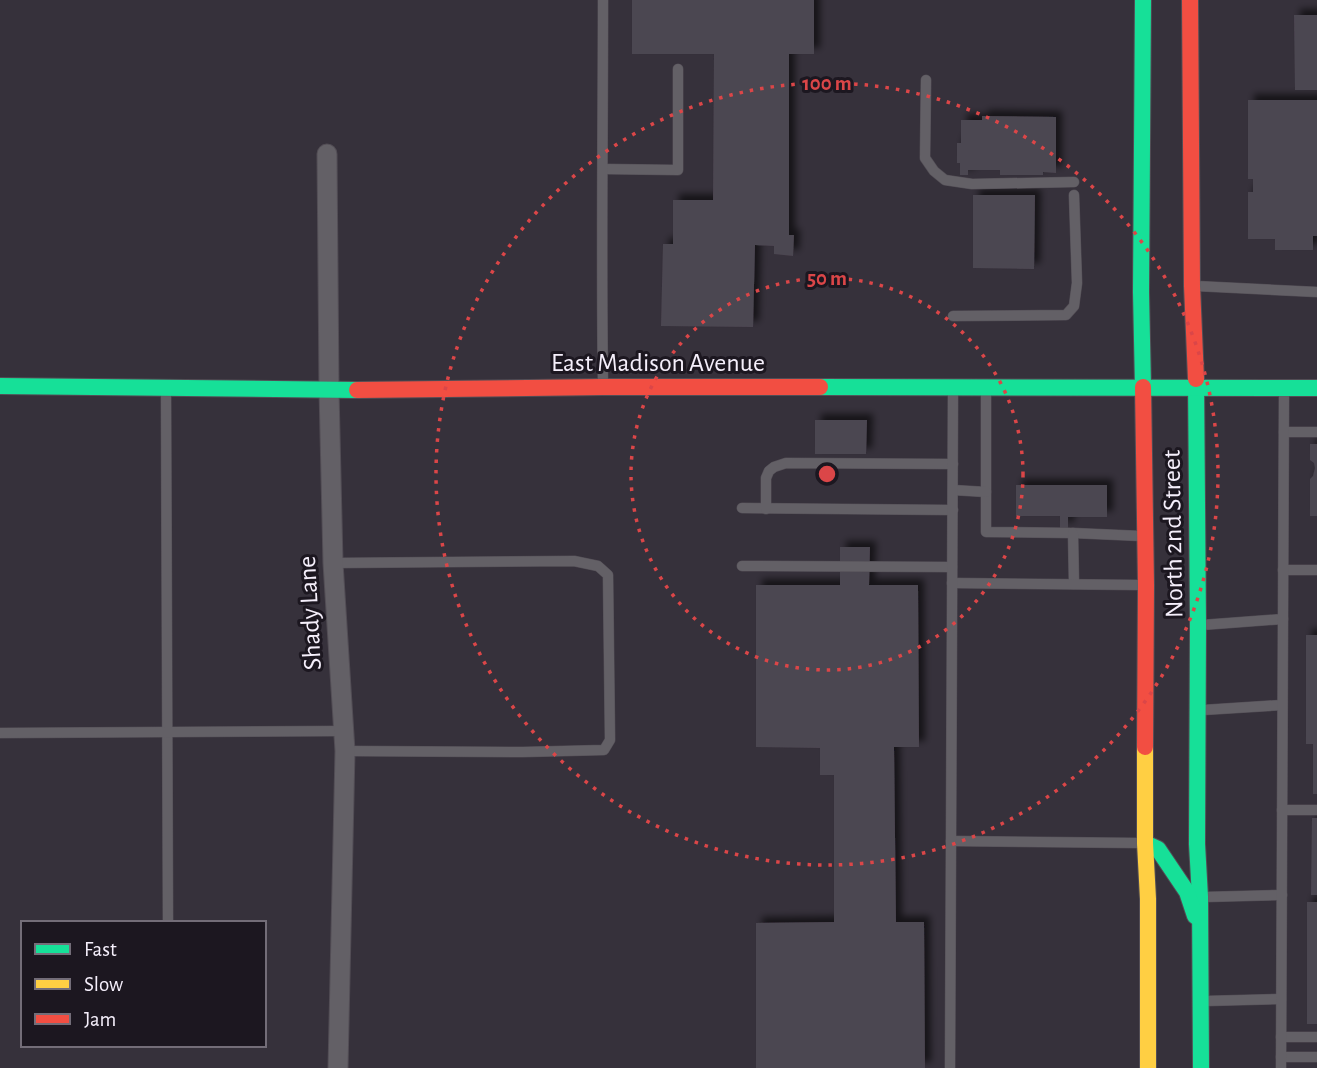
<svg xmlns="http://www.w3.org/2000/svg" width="1317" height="1068" font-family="'Alegreya Sans',sans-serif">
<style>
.building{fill:#4c4651;filter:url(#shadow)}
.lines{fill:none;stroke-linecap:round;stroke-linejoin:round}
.lane-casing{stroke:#524d55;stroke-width:11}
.street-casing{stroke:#524d55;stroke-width:21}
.fast-casing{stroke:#524d55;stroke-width:18}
.slow-casing{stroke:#524d55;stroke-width:18}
.jam-casing{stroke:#524d55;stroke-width:18}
.lane{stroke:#636066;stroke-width:10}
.street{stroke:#636066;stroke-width:19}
.fast{stroke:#16e098;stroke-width:16}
.slow{stroke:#ffcf43;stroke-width:16}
.jam{stroke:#f24e42;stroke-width:16}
.ring{fill:none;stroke:#db4648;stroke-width:3.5;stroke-dasharray:3.5 7}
.labels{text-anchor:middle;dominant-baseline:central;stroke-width:6;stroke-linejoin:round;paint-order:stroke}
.street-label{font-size:26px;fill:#f5effb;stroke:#1c1720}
.centre{fill:#db4648;stroke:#1c1720;stroke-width:3.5}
.ring-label{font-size:21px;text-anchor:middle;font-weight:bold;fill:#db4648;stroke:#1c1720;stroke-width:6;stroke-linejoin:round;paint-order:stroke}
</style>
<defs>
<filter id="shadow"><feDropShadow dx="6" dy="-6" stdDeviation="3.5" flood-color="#0009"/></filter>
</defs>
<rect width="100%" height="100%" fill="#36313b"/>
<g class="building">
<polygon points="632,0 814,0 814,54 789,54 789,235 794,235 793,256 774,254 774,246 755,245 753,327 661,326 663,244 673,244 673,200 713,200 714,54 632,54"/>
<polygon points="1294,15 1317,15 1317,90 1295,90"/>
<polygon points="1248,100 1317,100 1317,236 1313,236 1313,250 1275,250 1275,239 1248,239 1248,192 1253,192 1253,179 1248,179"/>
<polygon points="982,116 1056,117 1056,173 1043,172 1043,175 1000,175 1000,170 968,170 968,175 960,175 960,163 957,163 957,143 961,143 961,120 982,120"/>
<polygon points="973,195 1035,195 1034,269 973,268"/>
<polygon points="815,420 867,420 866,454 815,454"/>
<polygon points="1310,444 1317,444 1317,516 1310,516 1310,479 1313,476 1315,468 1314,463 1310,460"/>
<polygon points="1016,485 1107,485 1107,517 1068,517 1068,528 1060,528 1060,516 1016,516"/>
<polygon points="840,547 870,547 869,585 918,585 919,747 894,747 896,922 924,922 925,1068 756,1068 756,923 834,922 834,775 820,775 820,748 756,747 756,585 840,585"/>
<polygon points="1306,635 1317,635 1317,794 1313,794 1313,744 1306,744"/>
<polygon points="1312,818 1317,818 1317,895 1311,895"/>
<rect x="1307" y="902" width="10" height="122"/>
</g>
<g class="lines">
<defs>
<g id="lane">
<polyline points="926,80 925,158 934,171 945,180 972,184 1074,182"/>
<polyline points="603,169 678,170 678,69"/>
<polyline points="1196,286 1317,292"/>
<polyline points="953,316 1066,315 1074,306 1077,283 1074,195"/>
<path d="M603 384C601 256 603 128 603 0"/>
<polyline points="166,391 168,923"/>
<polyline points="986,391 986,532 1073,533 1141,536"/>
<polyline points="1284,432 1317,432"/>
<polyline points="953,490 986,492"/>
<polyline points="742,508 953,510"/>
<polyline points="766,509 766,478 769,471 774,467 786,463 953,464"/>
<polyline points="1073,533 1074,584"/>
<polyline points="333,563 574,561 598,566 608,575 610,740 604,750 523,752 345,751"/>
<polyline points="742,566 952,567"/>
<polyline points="1283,570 1317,570"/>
<polyline points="952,583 1141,585"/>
<polyline points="1202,625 1283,619"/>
<polyline points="1203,710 1282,705"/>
<polyline points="0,733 343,731"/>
<polyline points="1282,810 1317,810"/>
<polyline points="951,841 1140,843"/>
<polyline points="1204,897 1282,895"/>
<polyline points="1205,1001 1281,999"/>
<polyline points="1281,1037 1317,1037"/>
<polyline points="1281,1057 1317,1057"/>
<polyline points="950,1068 953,390"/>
<polyline points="1281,1068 1284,392"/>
</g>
<polyline id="street" points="327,154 329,390 333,563 345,751 338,1068"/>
<g id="fast">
<polyline points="1196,379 1198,625 1197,844 1200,897 1201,1068"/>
<polyline points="0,386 357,390"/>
<polyline points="820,387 1317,388"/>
<polyline points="1143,387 1141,292 1143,0"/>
<polyline points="1145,843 1158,849 1187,892 1195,916"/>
</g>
<polyline id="slow" points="1145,747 1145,843 1148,899 1148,1068"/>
<g id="jam">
<polyline points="1190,0 1192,286 1196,379"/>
<polyline points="1143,387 1146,585 1145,747"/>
<polyline points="357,390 603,387 820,387"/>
</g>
</defs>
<use href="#lane" class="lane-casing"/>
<use href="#street" class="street-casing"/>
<use href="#fast" class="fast-casing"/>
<use href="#slow" class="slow-casing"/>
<use href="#jam" class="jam-casing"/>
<use href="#lane" class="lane"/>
<use href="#street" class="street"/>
<use href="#fast" class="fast"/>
<use href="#slow" class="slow"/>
<use href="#jam" class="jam"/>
</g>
<g class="ring">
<circle cx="827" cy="474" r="196"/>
<circle cx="827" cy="474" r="391"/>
</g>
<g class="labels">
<g class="street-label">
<text x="658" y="363">East Madison Avenue</text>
<text transform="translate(1173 534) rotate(-91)">North 2nd Street</text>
<text transform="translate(310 613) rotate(-93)">Shady Lane</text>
</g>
</g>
<circle cx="827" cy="474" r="10" class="centre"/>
<g class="ring-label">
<text x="827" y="90">100 m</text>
<text x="827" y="285">50 m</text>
</g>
<rect x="21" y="921" width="245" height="126" fill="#1c1720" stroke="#736d78" stroke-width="2"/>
<rect x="35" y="944" width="35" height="10" fill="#16e098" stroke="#736d78" stroke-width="2"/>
<text x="84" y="956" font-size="21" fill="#f5effb">Fast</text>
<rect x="35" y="979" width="35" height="10" fill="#ffcf43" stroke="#736d78" stroke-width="2"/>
<text x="84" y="991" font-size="21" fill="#f5effb">Slow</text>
<rect x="35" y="1014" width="35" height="10" fill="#f24e42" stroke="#736d78" stroke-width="2"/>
<text x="84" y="1026" font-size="21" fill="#f5effb">Jam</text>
</svg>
